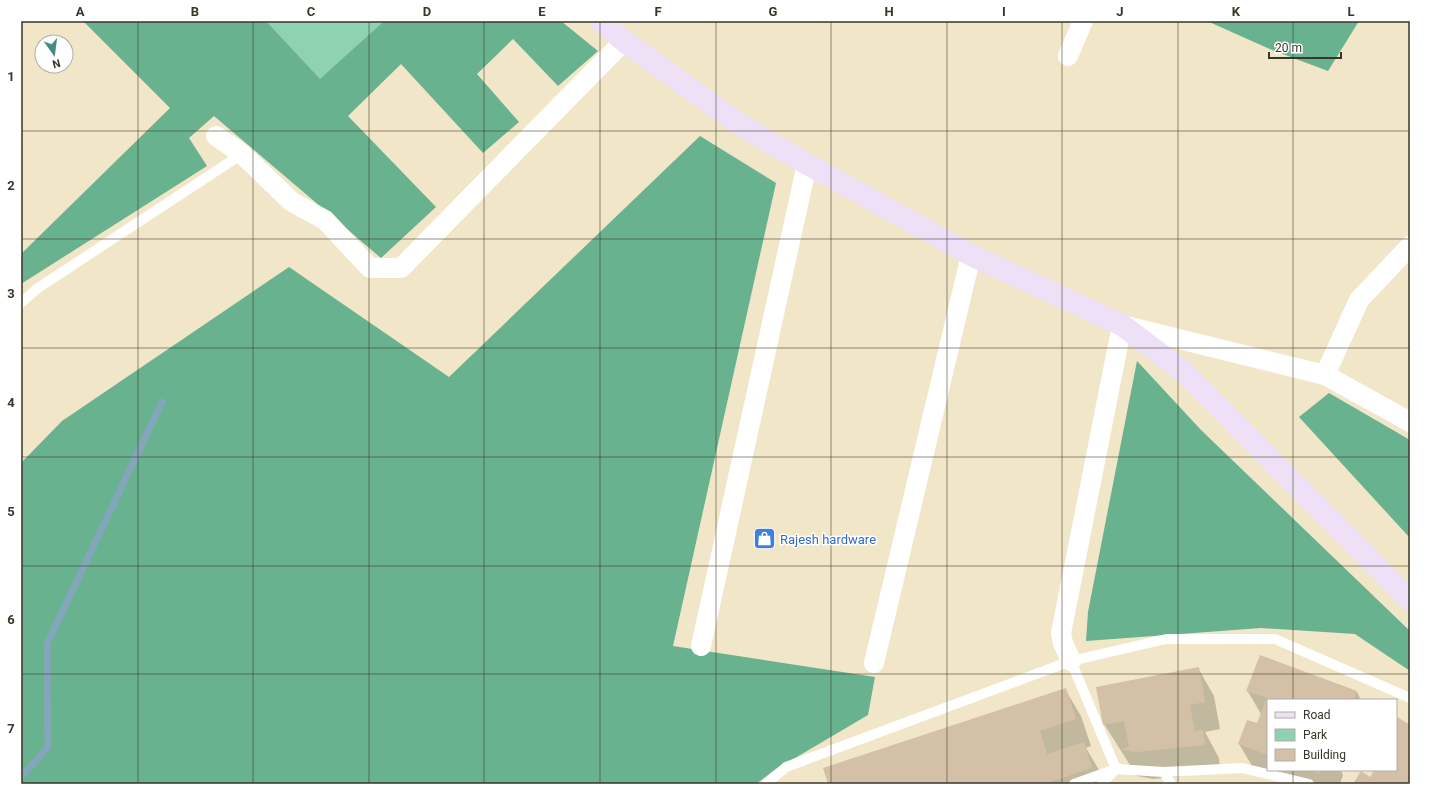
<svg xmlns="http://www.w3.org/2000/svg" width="1431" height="805" font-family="Roboto,sans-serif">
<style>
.green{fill:#8fd2b2}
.forest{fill:#68b290}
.shadow{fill:#0003}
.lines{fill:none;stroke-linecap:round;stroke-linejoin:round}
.stream{stroke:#83a6bb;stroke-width:7}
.building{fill:#d4c0a6}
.lane{stroke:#fff;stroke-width:10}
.street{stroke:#fff;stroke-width:20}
.secondary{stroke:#eee1f7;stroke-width:22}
.grid{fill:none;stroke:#3a3529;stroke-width:1;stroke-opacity:0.55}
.labels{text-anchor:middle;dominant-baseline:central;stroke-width:3;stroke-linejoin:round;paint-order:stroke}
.shop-label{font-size:13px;fill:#366cbe;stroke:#fff;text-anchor:start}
.neatline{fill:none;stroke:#3a3529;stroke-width:1.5}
.grid-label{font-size:13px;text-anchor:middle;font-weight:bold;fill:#3a3529}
</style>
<rect width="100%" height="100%" fill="#f1e6c7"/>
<polygon class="green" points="266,21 384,21 320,80"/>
<g class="forest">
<polygon points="83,21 266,21 320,79 384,21 561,21 598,51 558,86 513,39 477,74 519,122 483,153 401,64 348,116 436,207 381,258 214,116 189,138 207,166 21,284 21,254 170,108"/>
<polygon points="1207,21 1359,21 1328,71 1272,50"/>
<polygon points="700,136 776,183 673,646 875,677 868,715 773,771 756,784 21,784 21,463 62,421 289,267 449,377"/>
<polygon points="1137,361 1201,430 1410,631 1410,671 1355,634 1261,628 1086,641 1088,612"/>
<polygon points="1329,393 1410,440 1410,538 1299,417"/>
</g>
<g class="shadow">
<polygon points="1260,656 1357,692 1361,700 1268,700 1268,770 1341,770 1343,775 1340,784 1290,784 1255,771 1239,744 1257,725 1261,714 1247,690"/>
<polygon points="1198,668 1214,696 1220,729 1205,732 1219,758 1220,772 1153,779 1137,776 1104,724"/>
<polygon points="1065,689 1081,716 1091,746 1086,748 1099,770 1103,784 830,784"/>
</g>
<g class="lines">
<polyline class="stream" points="21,777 48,747 47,644 162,402"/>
</g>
<g class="building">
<polygon points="1260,655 1357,691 1354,700 1268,700 1268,755 1238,744 1247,720 1257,723 1267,698 1246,691"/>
<polygon points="1199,667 1205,702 1190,705 1195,731 1203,730 1205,745 1137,752 1120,749 1129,747 1124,721 1103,725 1096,687"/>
<polygon points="1066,688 1076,719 1040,731 1047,754 1084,742 1092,768 1044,784 828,784 823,768"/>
<polygon points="1396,716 1410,725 1410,784 1353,784 1361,771 1370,777 1374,770 1396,770"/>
<polygon points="1309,770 1320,770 1319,774"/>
</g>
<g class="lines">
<g class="lane">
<polyline points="21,303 38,288 242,154"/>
<polyline points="1071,661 1116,769 1101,784"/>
<polyline points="1164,772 1171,784"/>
<polyline points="766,784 786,767 1071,661 1166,639 1275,639 1410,698"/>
<polyline points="1074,784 1116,769 1164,772 1242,768 1309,784"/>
</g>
<g class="street">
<polyline points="1068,56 1083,21"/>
<polyline points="216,136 242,154 292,202 325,220 370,268 401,268 624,41"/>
<polyline points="1325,375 1359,300 1410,246"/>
<polyline points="701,646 807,164"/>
<polyline points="1071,661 1063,643 1061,633 1122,325 1325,375 1410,422"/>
<polyline points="874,663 971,255"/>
</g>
<polyline class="secondary" points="601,21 624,41 739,124 807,164 971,255 1122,325 1184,372 1410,600"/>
</g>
<path class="grid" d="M138 21V784M253 21V784M369 21V784M484 21V784M600 21V784M716 21V784M831 21V784M947 21V784M1062 21V784M1178 21V784M1293 21V700M21 131H1410M21 239H1410M21 348H1410M21 457H1410M21 566H1410M21 674H1410M1293 770V784"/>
<defs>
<symbol id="shop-square" viewBox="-11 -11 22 22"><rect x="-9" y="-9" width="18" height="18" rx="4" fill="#3f7fe0" stroke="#fff"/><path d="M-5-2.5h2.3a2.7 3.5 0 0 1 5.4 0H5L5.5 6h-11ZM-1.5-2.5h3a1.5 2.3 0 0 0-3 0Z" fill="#fff"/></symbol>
</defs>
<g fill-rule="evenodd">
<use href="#shop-square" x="752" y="526" width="25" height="25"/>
</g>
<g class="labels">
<g class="shop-label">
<text x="780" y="539">Rajesh hardware</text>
</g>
</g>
<rect width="1431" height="805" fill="none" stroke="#ffffff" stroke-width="44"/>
<rect x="1267" y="699" width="130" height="72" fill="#ffffff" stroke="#b0aea9"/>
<rect x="1275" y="712" width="20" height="6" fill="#eee1f7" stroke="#b0aea9"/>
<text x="1303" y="719" font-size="12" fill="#3a3529">Road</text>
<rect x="1275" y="729" width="20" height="12" fill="#8fd2b2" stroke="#b0aea9"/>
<text x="1303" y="739" font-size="12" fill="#3a3529">Park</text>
<rect x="1275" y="749" width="20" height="12" fill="#d4c0a6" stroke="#b0aea9"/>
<text x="1303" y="759" font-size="12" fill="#3a3529">Building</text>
<g transform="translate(54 54) rotate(166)"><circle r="19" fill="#ffffff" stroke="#b0aea9"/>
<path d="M0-3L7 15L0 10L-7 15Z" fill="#468c84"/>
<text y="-6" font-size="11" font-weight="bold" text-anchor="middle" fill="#3a3529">N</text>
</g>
<path d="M1269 52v6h72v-6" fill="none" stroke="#3a3529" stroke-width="2"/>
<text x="1275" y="52" font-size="12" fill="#3a3529" stroke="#ffffff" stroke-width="3" paint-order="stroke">20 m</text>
<rect x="22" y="22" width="1387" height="761" class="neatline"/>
<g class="grid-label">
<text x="80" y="16">A</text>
<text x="195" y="16">B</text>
<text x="311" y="16">C</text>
<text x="427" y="16">D</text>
<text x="542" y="16">E</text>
<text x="658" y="16">F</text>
<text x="773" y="16">G</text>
<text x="889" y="16">H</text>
<text x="1004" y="16">I</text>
<text x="1120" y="16">J</text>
<text x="1236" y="16">K</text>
<text x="1351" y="16">L</text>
<text x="11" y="81">1</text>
<text x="11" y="190">2</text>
<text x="11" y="298">3</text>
<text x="11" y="407">4</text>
<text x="11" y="516">5</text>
<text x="11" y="624">6</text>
<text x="11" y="733">7</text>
</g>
</svg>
